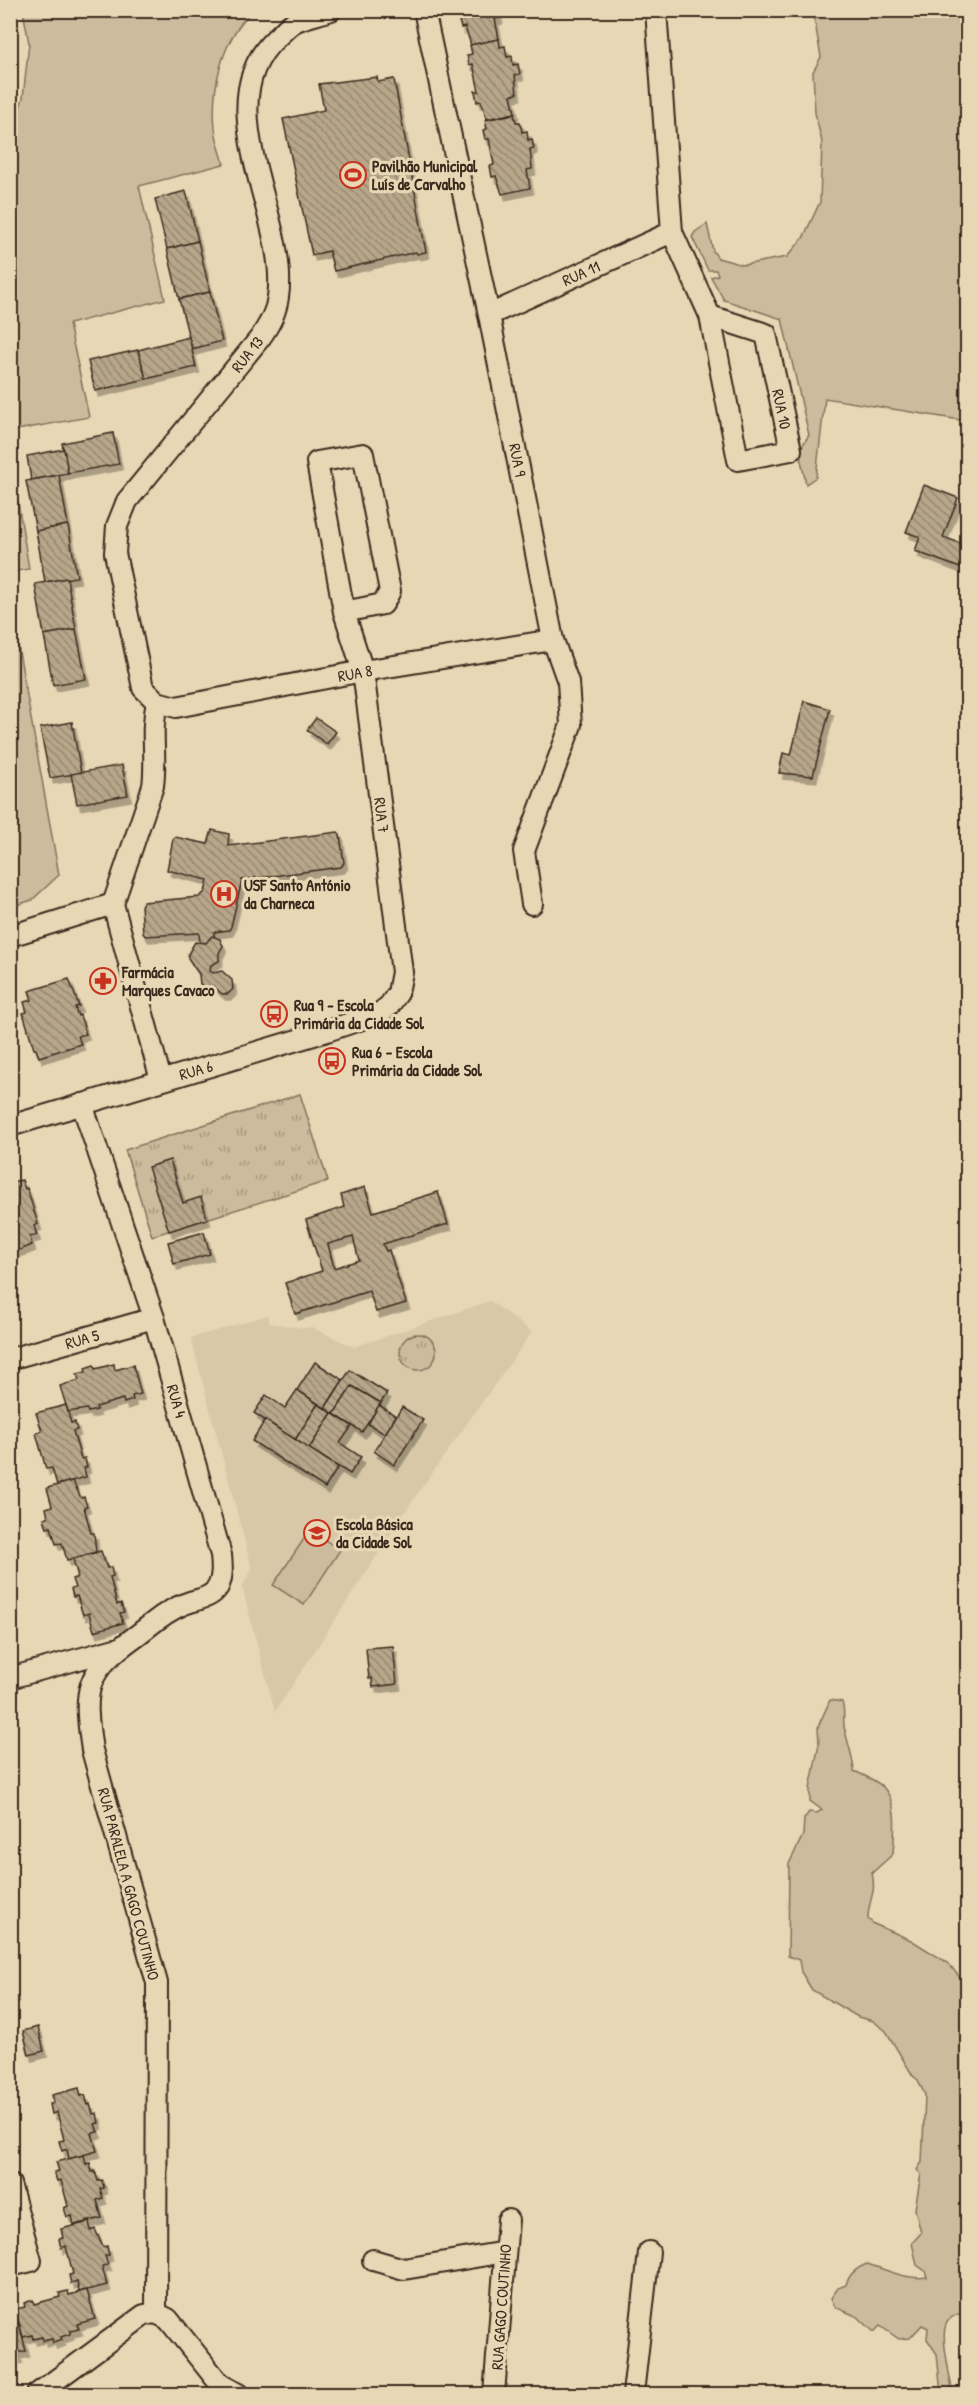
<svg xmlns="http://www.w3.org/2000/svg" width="978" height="2405" font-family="'Patrick Hand',sans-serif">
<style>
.built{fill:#d9c8a7}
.grass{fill:#ccbb9c;stroke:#84725d;stroke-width:1.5}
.park{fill:url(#park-tufts);stroke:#84725d;stroke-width:1.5}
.building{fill:url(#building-back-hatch);stroke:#3b2a1e;stroke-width:1.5;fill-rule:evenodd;filter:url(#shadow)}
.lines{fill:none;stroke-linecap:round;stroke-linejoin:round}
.minor-casing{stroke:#3b2a1e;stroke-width:24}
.minor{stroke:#e8d7b4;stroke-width:20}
.labels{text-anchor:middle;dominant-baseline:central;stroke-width:6;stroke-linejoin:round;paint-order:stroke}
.poi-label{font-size:16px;font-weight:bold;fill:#3b2a1e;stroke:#e8d7b4;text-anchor:start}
.street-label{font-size:16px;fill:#3b2a1e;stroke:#e8d7b4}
</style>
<defs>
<pattern id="park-tufts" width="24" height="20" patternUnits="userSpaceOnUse" patternTransform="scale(1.5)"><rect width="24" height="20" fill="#ccbb9c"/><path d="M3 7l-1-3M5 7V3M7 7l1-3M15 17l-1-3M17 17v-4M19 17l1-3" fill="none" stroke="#a7987f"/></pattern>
<pattern id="building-back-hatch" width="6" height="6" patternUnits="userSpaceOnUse" patternTransform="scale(1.5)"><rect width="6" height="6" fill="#b7a68a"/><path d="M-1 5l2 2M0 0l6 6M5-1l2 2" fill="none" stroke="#968770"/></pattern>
<filter id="shadow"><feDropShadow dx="3.5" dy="6" stdDeviation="0" flood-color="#0004"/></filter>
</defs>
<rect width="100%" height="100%" fill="#e8d7b4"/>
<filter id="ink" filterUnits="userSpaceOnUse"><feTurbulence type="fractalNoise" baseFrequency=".0167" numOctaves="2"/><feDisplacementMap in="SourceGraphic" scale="12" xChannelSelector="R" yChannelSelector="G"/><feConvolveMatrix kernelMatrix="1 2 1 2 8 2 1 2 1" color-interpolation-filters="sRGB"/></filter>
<g filter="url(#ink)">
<polygon class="built" points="490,1301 532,1332 415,1497 275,1712 242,1587 252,1569 191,1338 268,1315 270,1323 304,1328 311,1327 354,1347"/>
<g class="grass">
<path d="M23 11H252C222 40 211 87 215 128 216 140 221 152 224 164L139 186 165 299 69 324 89 417 11 431 10 136 23 98 29 43Z"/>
<polygon points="813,11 967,11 967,421 825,398 816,477 806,484 799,451 809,435 782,319 724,300 711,277 718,275 716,270 708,270 692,237 695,232 707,224 713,251 718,258 743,265 787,257 803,238 820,202 822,142 815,113 813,72 821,57"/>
<polygon points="11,460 29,569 11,572 10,572"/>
<polygon points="10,601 59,875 32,900 11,907"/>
<polygon points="310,1530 340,1550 304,1605 273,1585"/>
<path d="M830 1700 842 1702C845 1710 843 1718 844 1726 847 1742 853 1755 854 1771 863 1775 876 1780 884 1788 899 1805 894 1834 893 1854L872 1873C877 1894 868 1899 868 1919L874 1924 911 1940 948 1963 967 1986V2313C937 2314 944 2340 947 2361 949 2372 950 2383 954 2394H941L937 2354 927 2339 928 2328 922 2325 910 2338 899 2339 880 2326 874 2332 858 2317 835 2307 831 2298 838 2288 846 2285C849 2274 856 2268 867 2264 885 2269 908 2281 927 2277L925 2271 917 2265 912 2243 921 2233 915 2209 921 2174 917 2170 922 2162 925 2095 918 2080 913 2076 886 2031 873 2021 858 2017 812 1990 801 1972 799 1960 788 1956 789 1864 803 1835 804 1819 809 1812 817 1813 822 1810 810 1801V1789L819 1744 818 1727Z"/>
</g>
<g class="park">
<polygon points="300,1094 328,1181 152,1236 125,1150"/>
<circle cx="418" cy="1352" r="18"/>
</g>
<g class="building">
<polygon points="462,10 498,10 499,18 495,19 499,39 471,45 465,27 461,28 458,17 463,16"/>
<polygon points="499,39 500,47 505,46 507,57 512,56 513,65 518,64 520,74 515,75 517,94 511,95 515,113 487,119 481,101 477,102 475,91 479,91 473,64 469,65 467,55 472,54 470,45"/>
<polygon points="377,77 378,82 394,79 426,252 417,254 416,252 334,271 329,251 312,255 283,119 324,110 319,84"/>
<polygon points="514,114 516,122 520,122 522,132 527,131 528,140 532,139 534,148 530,149 532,169 527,170 530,188 502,194 496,176 492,177 490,166 494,165 489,139 485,139 483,130 487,129 485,120"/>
<polygon points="186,191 198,241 167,249 155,199"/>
<polygon points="198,241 210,292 179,299 167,249"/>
<polygon points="210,292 222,341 192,349 179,299"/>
<polygon points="189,337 196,367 146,379 138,350"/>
<polygon points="138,350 146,379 95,391 88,361"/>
<polygon points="113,433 119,464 68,473 62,443"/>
<polygon points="64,449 68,473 31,480 27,456"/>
<polygon points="59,475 68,525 36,531 26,481"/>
<polygon points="924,485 958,498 943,537 968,546 960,568 915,551 920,537 906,532"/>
<polygon points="68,525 77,577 45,582 36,531"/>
<polygon points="67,578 76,629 44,635 35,584"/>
<polygon points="76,629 86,679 53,685 44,635"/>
<polygon points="804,701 830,709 813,776 779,773 783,753 791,755"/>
<polygon points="316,718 336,732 327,744 307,730"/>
<polygon points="72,722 81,773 50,778 40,728"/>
<polygon points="122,765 128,795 77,804 71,774"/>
<polygon points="212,830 229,834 228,846 338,832 340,835 344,863 341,867 242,880 231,927 229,930 214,932 215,943 200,944 199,933 145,936 143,933 141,906 143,902 199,897 205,892 208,880 167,870 173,839 175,837 208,844"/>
<polygon points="212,936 220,939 223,946 219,953 219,961 211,965 210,971 213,973 222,971 232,980 233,989 228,994 222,994 213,986 204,987 200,984 199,974 188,958 188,954 195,942 206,943"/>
<polygon points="69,979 79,1006 75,1007 78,1016 80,1015 86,1034 78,1036 81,1044 39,1057 36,1049 34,1049 23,1013 27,1012 24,1002 32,1000 29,991"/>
<polygon points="170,1160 183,1203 201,1197 207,1219 169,1231 148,1167"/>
<polygon points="22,1180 25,1189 27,1188 38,1224 34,1226 37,1235 30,1237 32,1245 10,1254 10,1182"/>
<path d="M365 1187 373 1212 438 1192 448 1224 383 1244 386 1251 389 1250 406 1303 376 1312 369 1291 295 1314 285 1283 322 1271 306 1220 344 1207 341 1195ZM353 1237 359 1260 334 1268 328 1244Z"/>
<polygon points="204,1232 210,1254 174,1264 168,1242"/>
<polygon points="315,1362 343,1380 325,1408 297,1390"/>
<polygon points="114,1364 115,1370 133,1365 141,1394 132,1396 133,1400 124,1403 123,1399 96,1407 97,1410 88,1412 87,1409 68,1412 60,1386 79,1380 77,1374 86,1372 85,1368 94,1365 95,1369"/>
<polygon points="350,1370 387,1393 381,1403 352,1386 334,1414 325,1408"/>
<polygon points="352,1386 381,1403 362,1432 334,1414"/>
<polygon points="297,1390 318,1404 295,1440 254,1413 266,1395 285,1408"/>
<polygon points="318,1404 332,1413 309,1449 295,1440"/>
<polygon points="66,1405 71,1423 75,1422 77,1430 73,1431 81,1459 85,1458 87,1467 84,1468 86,1477 57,1485 52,1468 46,1469 36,1433 42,1431 36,1413"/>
<polygon points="379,1405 396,1416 385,1434 368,1424"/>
<polygon points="402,1407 423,1420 394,1465 374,1451"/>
<polygon points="332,1413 352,1426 340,1443 361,1457 350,1474 309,1449"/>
<polygon points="265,1420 338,1467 325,1488 252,1441"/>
<polygon points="73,1481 81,1498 84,1497 87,1506 84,1507 91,1533 94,1533 96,1552 67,1560 62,1543 56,1544 51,1527 47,1528 44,1518 48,1517 46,1508 52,1506 47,1488"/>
<polygon points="101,1551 107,1568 111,1567 113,1576 110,1577 117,1605 121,1603 124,1612 120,1613 123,1623 94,1631 89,1613 83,1615 77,1596 73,1597 71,1589 75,1588 72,1579 78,1577 73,1559"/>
<polygon points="393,1646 397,1684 373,1687 372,1678 369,1679 366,1648"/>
<polygon points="38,2027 44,2051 29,2055 23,2031"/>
<polygon points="79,2088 81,2096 85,2095 88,2105 90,2104 93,2114 97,2113 99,2123 95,2124 98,2132 92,2133 97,2151 69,2159 67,2149 62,2151 59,2141 64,2140 57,2112 52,2114 50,2104 54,2103 52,2095"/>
<polygon points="84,2155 86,2164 90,2163 92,2172 95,2171 98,2181 102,2180 104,2188 100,2189 103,2198 97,2200 102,2218 74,2225 72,2216 67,2217 64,2208 68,2206 61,2180 57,2181 54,2172 59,2171 56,2162"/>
<polygon points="89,2222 91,2231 95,2229 103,2247 107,2246 109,2255 105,2256 108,2265 102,2266 107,2285 79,2292 77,2282 71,2284 69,2275 73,2274 66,2246 61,2248 59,2239 63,2238 61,2229"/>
<polygon points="87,2290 95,2319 77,2324 79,2329 70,2331 70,2334 61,2337 62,2340 53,2343 52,2339 43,2341 42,2337 33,2339 32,2335 23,2337 15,2309 25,2307 24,2303 33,2300 34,2304 60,2297 59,2293 68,2291 69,2295"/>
<polygon points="19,2323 26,2351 17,2353 19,2357 10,2359 10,2325"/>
</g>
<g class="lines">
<defs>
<g id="minor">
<path d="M331 10C320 14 307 16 296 21 289 24 282 33 276 38 205 104 290 219 278 297 276 313 269 325 260 338L127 501 117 526 115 553 143 688 157 702 176 707 363 671 553 640"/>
<polyline points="424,10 489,315 553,640 568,682 571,725 524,851 532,904"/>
<polyline points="656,10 672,232 710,316 766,334 791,450 738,460 710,316"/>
<polyline points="489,315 672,232"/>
<path d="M157 702C150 733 157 755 153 786L113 904 161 1080"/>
<polyline points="10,936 113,904"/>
<path d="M82 1104 154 1318 221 1555C222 1566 223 1577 218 1587 210 1600 194 1599 182 1605 164 1612 151 1625 136 1636 84 1673 83 1689 92 1750L157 1983 156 2313"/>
<polyline points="10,1126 324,1032 380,1013 389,1006 398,993 402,972 363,671 344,612 317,462 363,454 390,591 383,604 344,612"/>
<polyline points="10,1359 154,1318"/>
<polyline points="10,1678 115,1649"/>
<polyline points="10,2184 31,2261 10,2266"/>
<polyline points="373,2260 404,2269 505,2252"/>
<polyline points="37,2394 144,2315 156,2313 168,2319 220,2384 238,2394"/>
<polyline points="494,2394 508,2220"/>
<polyline points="633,2394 649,2252"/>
</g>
</defs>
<use href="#minor" class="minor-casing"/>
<use href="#minor" class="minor"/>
</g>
</g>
<defs>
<symbol id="stadium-ring" viewBox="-11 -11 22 22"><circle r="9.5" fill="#e8d7b4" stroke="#c8321e" stroke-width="1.5"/><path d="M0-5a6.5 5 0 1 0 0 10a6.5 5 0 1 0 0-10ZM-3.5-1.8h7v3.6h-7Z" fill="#c8321e"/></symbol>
<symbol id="hospital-ring" viewBox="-11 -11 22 22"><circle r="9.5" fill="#e8d7b4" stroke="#c8321e" stroke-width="1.5"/><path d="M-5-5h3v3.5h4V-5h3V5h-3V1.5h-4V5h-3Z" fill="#c8321e"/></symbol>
<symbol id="pharmacy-ring" viewBox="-11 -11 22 22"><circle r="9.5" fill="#e8d7b4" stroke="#c8321e" stroke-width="1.5"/><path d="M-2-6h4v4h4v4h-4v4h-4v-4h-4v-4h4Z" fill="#c8321e"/></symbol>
<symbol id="bus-ring" viewBox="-11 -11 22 22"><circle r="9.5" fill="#e8d7b4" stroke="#c8321e" stroke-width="1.5"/><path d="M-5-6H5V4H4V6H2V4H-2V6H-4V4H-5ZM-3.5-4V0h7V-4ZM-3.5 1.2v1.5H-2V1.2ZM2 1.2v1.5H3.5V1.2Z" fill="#c8321e"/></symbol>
<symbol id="school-ring" viewBox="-11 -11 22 22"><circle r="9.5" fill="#e8d7b4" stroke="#c8321e" stroke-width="1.5"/><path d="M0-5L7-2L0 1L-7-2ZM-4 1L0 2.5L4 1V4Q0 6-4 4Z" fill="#c8321e"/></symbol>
</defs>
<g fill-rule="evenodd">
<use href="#stadium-ring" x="338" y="160" width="30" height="30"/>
<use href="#hospital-ring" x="209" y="879" width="30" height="30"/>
<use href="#pharmacy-ring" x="88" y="966" width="30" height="30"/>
<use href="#bus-ring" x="259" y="999" width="30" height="30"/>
<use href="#bus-ring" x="317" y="1046" width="30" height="30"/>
<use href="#school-ring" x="302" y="1518" width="30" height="30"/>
</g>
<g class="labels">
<g class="poi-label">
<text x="372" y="166">Pavilhão Municipal<tspan x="372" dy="18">Luís de Carvalho</tspan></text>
<text x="244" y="885">USF Santo António<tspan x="244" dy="18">da Charneca</tspan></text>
<text x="122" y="972">Farmácia<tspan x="122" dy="18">Marques Cavaco</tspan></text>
<text x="294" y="1005">Rua 9 - Escola<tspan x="294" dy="18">Primária da Cidade Sol</tspan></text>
<text x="352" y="1052">Rua 6 - Escola<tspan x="352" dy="18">Primária da Cidade Sol</tspan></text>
<text x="336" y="1524">Escola Básica<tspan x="336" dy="18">da Cidade Sol</tspan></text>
</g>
<g class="street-label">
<text transform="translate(581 273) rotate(-24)">RUA 11</text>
<text transform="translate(247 354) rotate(-52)">RUA 13</text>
<text transform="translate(782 409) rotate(78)">RUA 10</text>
<text transform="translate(518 460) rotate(79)">RUA 9</text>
<text transform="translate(355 673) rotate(-10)">RUA 8</text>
<text transform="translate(382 815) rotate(83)">RUA 7</text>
<text transform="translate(196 1070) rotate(-16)">RUA 6</text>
<text transform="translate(82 1339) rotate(-16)">RUA 5</text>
<text transform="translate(177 1401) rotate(74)">RUA 4</text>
<text transform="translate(129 1884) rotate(75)">RUA PARALELA A GAGO COUTINHO</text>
<text transform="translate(501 2307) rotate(-86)">RUA GAGO COUTINHO</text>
</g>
</g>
<rect width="978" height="2405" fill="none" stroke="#e8d7b4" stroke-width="36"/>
<rect x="18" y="18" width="942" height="2369" fill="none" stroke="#3b2a1e" stroke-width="2" filter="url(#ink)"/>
</svg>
